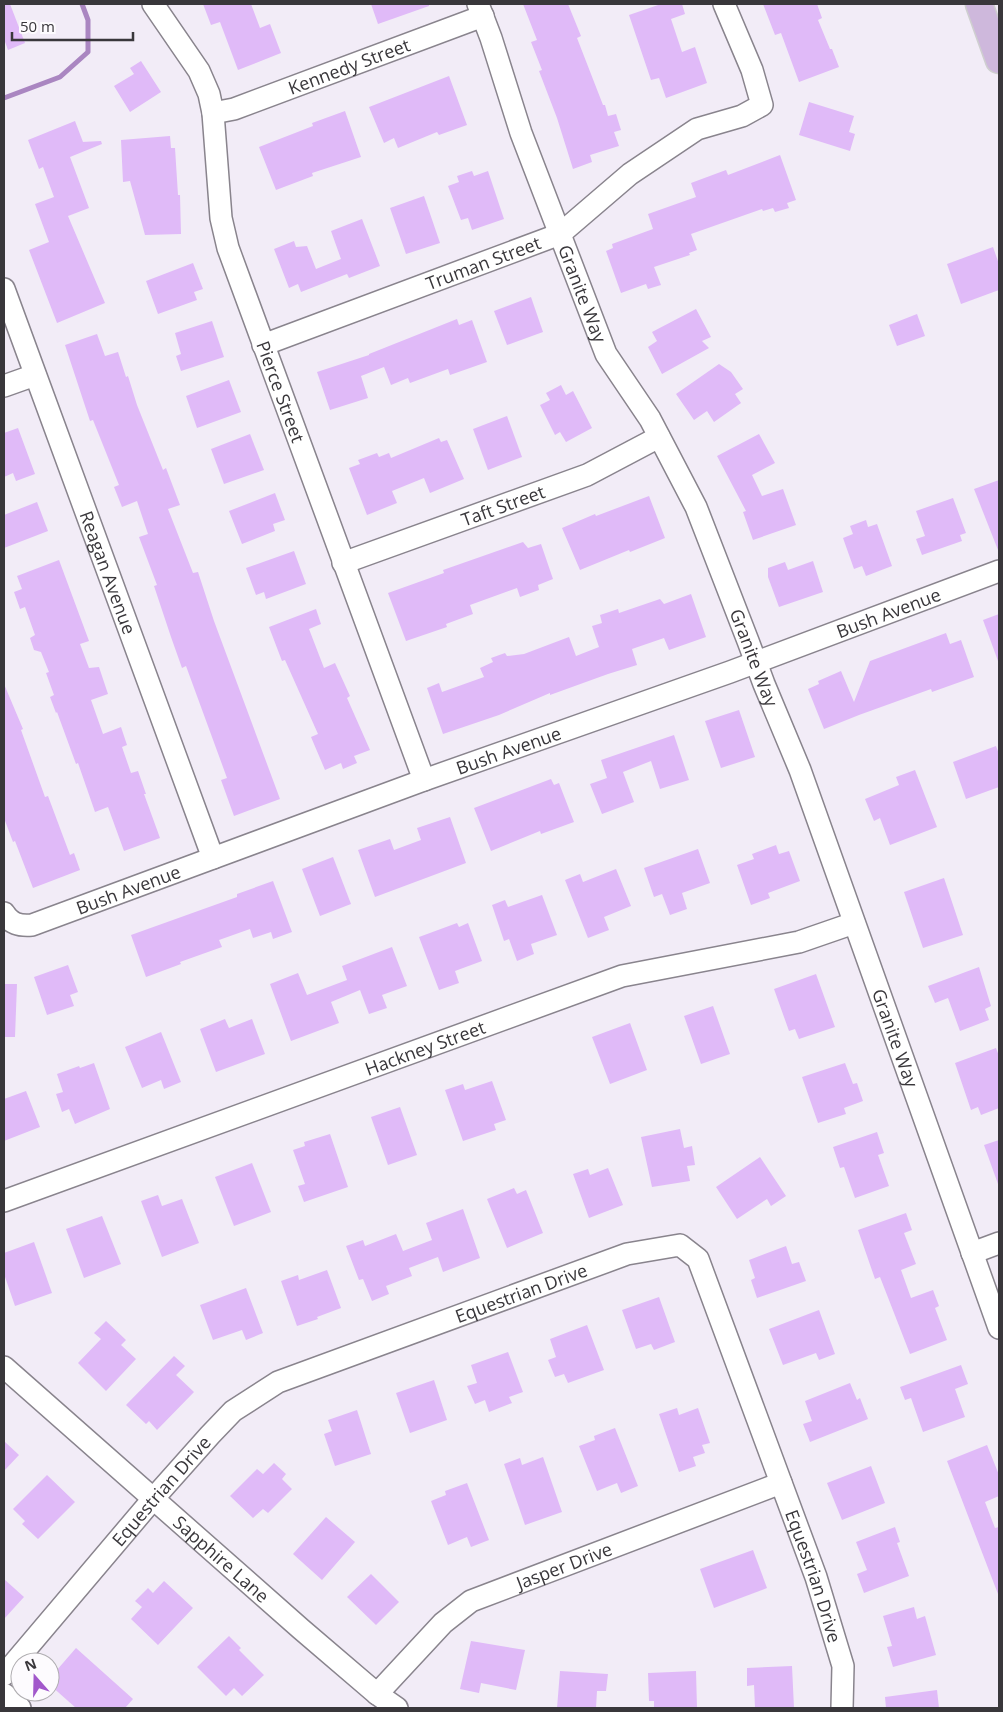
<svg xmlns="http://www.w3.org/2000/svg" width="1003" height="1712" font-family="'Open Sans',sans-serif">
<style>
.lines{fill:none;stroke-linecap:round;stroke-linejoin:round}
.stream{stroke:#aa86c1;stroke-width:5}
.building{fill:#e0baf8}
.minor-casing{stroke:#89848d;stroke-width:24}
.major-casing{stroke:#cfcfd0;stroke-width:29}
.minor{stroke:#fff;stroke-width:21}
.major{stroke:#ceb8dc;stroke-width:26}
.labels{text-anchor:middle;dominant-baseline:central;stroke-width:4;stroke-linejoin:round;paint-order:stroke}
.street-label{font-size:18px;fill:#39373b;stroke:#fdfbfe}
</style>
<rect width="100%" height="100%" fill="#f2ecf7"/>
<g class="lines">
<polyline class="stream" points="4,98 60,77 88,52 88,20 82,4"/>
</g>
<g class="building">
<polygon points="4,4 10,4 25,43 8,50 4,39"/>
<polygon points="203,4 251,4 260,28 270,24 281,53 238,70 220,22 211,25"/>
<polygon points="371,4 429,4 429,6 378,24"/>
<polygon points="523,4 568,4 581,36 577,38 603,105 605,105 608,116 616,114 621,130 614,132 619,146 590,155 592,162 573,169 557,118 539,71 542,70 531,42 537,40"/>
<polygon points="661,4 682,4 685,14 671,19 682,52 695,47 707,83 666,98 659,78 651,80 629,15"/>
<polygon points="763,4 817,4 822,18 818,20 830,49 832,49 839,67 799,82 781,33 775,35"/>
<polygon points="141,61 161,92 130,112 114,86 134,74 130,68"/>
<polygon points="449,76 467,125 439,135 437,132 398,148 394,138 384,143 369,107"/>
<polygon points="809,102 854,116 849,132 855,134 850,151 799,135"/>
<polygon points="345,111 361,157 312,173 313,176 276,190 259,147 313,126 312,123"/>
<polygon points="75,121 83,142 82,142 101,141 102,144 70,157 89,208 68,216 105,303 57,323 29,250 49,242 35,204 54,197 43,167 39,169 28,140"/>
<polygon points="170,136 171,148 175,148 178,195 180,195 181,234 145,235 130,181 123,182 121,140"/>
<polygon points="780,155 796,200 787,203 789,208 775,212 773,208 763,211 762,209 691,234 697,250 689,253 690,255 654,267 661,285 648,289 646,284 621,293 606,251 613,248 612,244 653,229 648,214 696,197 691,183 726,170 728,175"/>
<polygon points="472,171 474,176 488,171 504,219 472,230 468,218 461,220 448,186 459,182 457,176"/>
<polygon points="424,196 440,243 406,254 390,208"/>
<polygon points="362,219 380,266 349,278 347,274 301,292 298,284 289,288 274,249 294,241 296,247 307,246 316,269 341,259 331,231"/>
<polygon points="993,247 999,264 999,290 961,304 947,264"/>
<polygon points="193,263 203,289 194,292 197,300 158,314 146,281"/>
<polygon points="531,297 543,332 507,345 494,311"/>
<polygon points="696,309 711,337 702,341 709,348 662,374 648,347 657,341 652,332"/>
<polygon points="917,314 925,336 897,346 889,325"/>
<polygon points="457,319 459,325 472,320 487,362 450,375 448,369 410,383 408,378 391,385 384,367 361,376 368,398 330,410 317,372 369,355 369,354"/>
<polygon points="212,321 224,357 181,371 176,356 181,354 175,333"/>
<polygon points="97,334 105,356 118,352 126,377 128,376 137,405 163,470 166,468 180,505 168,509 193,573 198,572 214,621 280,799 234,816 221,780 227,778 186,666 182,668 171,637 154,586 157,585 139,537 148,534 137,501 122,507 114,487 119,485 93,420 90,421 65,345"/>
<polygon points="719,364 731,372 743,389 735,394 741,403 714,422 707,411 694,420 676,394"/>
<polygon points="229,380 241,412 197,428 186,396"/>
<polygon points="561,385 566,395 573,391 592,428 566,442 560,432 555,435 540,405 550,400 546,393"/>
<polygon points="507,416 522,457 488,470 473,429"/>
<polygon points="18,428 35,474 16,481 13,473 4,477 4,433"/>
<polygon points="250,434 264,470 224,484 211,449"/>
<polygon points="759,434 775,463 752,475 762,496 783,489 796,525 753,540 743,512 746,511 717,456"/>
<polygon points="439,438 441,442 447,440 464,479 430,493 424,478 392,491 397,503 367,515 349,468 360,464 358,460 377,453 379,457 389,453 391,458"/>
<polygon points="999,480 999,550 998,550 974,489"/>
<polygon points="275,493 285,520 273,524 275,531 242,544 229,511"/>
<polygon points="649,496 665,538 630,552 629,550 580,570 562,528 595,514 596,516"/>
<polygon points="953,498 966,533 960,535 962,541 922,555 916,539 925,536 916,511"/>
<polygon points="37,502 48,531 4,548 4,515"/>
<polygon points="866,520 868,527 877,524 892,566 866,576 862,566 854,569 843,538 853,534 850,526"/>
<polygon points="523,542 528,548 541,544 553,579 538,585 539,590 520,597 517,588 470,605 473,614 446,624 447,627 406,641 388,593 444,573 443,570"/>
<polygon points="294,551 306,584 266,599 264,592 256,595 246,568"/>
<polygon points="59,560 89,641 80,644 89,668 99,667 108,694 91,700 103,734 121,727 127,745 122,747 131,773 138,771 146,794 144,794 160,838 124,851 108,807 95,812 78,763 76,764 57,712 56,713 50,697 54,695 46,673 49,672 41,652 34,650 30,638 35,635 25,607 20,609 14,592 22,589 17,576"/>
<polygon points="813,561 823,592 779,607 768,577 768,568 785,562 788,570"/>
<polygon points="691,594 706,637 669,650 664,638 632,649 637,665 608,674 550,695 550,693 499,715 443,734 427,688 439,683 442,692 484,677 480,668 493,662 491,658 505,653 507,656 524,654 569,637 576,656 599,647 592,626 602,623 600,615 618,609 619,613 660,599 664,604"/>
<polygon points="316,609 321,624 309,629 324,668 335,663 350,696 347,698 370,750 354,756 357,763 343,769 341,763 325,770 311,737 318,734 285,660 282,661 269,627"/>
<polygon points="999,614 999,661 998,661 983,620"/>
<polygon points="946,633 950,644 961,640 974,677 932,692 931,689 859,715 824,729 808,689 819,684 818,681 841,671 854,702 870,661"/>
<polygon points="4,684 23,729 21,730 45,797 48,796 70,855 74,853 80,870 33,888 15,841 13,842 4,818"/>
<polygon points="739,710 755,757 721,768 705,721"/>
<polygon points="674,735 689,780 660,789 651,761 623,772 634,802 602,814 590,784 607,778 601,760"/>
<polygon points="996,746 999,754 999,787 966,799 953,762"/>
<polygon points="915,770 937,827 890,845 880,818 874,821 865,799 899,785 896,777"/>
<polygon points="551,779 554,785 559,783 574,822 541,834 540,831 491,851 474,808"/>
<polygon points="450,817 466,863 375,897 358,850 390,839 394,850 421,840 417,828"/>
<polygon points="776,845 779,854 789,851 800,881 768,893 770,898 751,905 737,865 754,859 752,854"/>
<polygon points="698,849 710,883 682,893 687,909 670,915 662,894 654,897 644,868"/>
<polygon points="333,857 351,904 320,916 302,869"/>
<polygon points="616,869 631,906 604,917 609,930 588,938 565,880 580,874 583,882"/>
<polygon points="944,878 963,935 923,948 904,892"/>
<polygon points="273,881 292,932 273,939 271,932 253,938 250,929 219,940 222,947 180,962 181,964 146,977 131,935 237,897 237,894"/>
<polygon points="542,895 557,935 531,944 534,954 517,961 509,939 504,941 492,905 505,900 508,907"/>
<polygon points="457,923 459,927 468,923 482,961 455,971 459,983 439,990 419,937"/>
<polygon points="392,947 407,986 382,995 387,1008 369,1014 360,990 331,1002 339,1023 291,1041 270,984 298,973 307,995 347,980 342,966"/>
<polygon points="68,965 78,992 70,995 74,1006 47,1015 34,977"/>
<polygon points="979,967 991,1006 985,1009 989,1020 960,1031 948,998 935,1003 928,986"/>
<polygon points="816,974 835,1027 799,1039 795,1029 789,1031 774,989"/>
<polygon points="4,984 17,984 15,1037 4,1037"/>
<polygon points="713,1006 730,1054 701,1064 684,1016"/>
<polygon points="225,1019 229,1028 252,1019 265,1054 216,1072 200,1029"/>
<polygon points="630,1023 647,1070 610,1084 592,1037"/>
<polygon points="161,1032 181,1082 164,1089 161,1080 142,1088 125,1047"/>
<polygon points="996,1048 999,1056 999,1108 981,1115 978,1107 971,1110 955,1063"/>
<polygon points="94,1063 110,1109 75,1124 69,1109 62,1112 56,1094 63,1092 57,1074 79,1066 80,1068"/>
<polygon points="845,1063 853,1084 857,1083 863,1101 844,1108 846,1114 818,1123 802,1077"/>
<polygon points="492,1081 506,1120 494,1124 496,1130 463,1141 445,1090 463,1084 465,1090"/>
<polygon points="26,1091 40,1127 4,1141 4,1099"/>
<polygon points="400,1107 417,1155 388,1165 371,1117"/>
<polygon points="680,1129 684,1148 692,1146 695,1165 687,1166 690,1181 652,1187 641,1137"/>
<polygon points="877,1132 884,1153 878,1155 889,1186 855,1198 844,1167 840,1168 833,1147"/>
<polygon points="330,1134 348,1187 304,1202 298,1186 305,1184 293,1150 305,1146 304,1142"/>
<polygon points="999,1140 999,1184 998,1184 984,1145"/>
<polygon points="760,1157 786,1196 771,1206 767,1199 737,1219 716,1187"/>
<polygon points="252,1163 271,1212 234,1226 215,1177"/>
<polygon points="608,1168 623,1205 589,1218 573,1174 588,1169 590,1175"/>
<polygon points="514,1188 517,1194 526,1190 543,1233 507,1248 487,1199"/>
<polygon points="158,1195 162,1206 182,1199 199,1243 162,1257 141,1201"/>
<polygon points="463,1209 480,1258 443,1272 438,1257 409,1268 412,1276 386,1286 389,1294 372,1301 363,1279 359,1280 346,1246 363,1240 365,1246 396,1234 403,1251 432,1240 426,1223"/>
<polygon points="906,1213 912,1230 904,1233 916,1264 901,1270 911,1298 933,1290 939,1306 935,1308 947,1340 910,1354 880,1277 875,1279 858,1230"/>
<polygon points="102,1216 121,1264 84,1278 66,1229"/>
<polygon points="34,1242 52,1293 15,1306 4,1274 4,1253"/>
<polygon points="786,1246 792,1264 799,1262 806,1281 757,1298 751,1280 755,1278 749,1260"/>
<polygon points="327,1270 341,1308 317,1317 318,1319 297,1326 281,1281 298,1275 299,1280"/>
<polygon points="246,1288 263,1333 246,1340 242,1330 213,1340 200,1305"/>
<polygon points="659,1297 675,1342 654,1350 651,1344 636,1349 622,1310"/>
<polygon points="819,1310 835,1354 819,1360 816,1353 783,1365 769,1329"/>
<polygon points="106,1321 126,1340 121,1345 136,1359 106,1391 78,1363 101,1339 94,1333"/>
<polygon points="587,1325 604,1370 568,1383 564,1374 555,1377 548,1360 556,1357 550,1339"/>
<polygon points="508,1352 523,1392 509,1397 512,1403 489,1412 485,1400 475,1404 467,1386 477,1383 471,1365"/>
<polygon points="174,1356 185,1366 176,1375 194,1392 157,1430 149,1421 146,1424 126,1405"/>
<polygon points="961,1365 968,1384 955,1389 965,1417 923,1432 911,1398 905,1400 900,1387"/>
<polygon points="434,1380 447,1420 410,1433 396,1393"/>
<polygon points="850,1383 857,1400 860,1398 868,1419 810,1442 803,1424 812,1421 805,1401"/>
<polygon points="677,1408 679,1415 698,1408 710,1443 702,1445 705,1453 693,1457 696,1466 679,1472 659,1414"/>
<polygon points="357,1410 371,1454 335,1466 324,1434 332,1431 328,1420"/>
<polygon points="615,1428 638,1486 621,1493 617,1483 597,1491 579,1446 595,1440 594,1436"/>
<polygon points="4,1441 19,1455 4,1471"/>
<polygon points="987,1445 999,1475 999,1496 985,1502 995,1528 999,1527 999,1594 998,1594 947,1461"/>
<polygon points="543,1457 562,1512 525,1525 504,1464 520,1458 522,1465"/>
<polygon points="274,1463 286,1474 282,1479 292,1489 268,1513 263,1509 253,1518 230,1496 257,1469 263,1474"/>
<polygon points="871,1466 885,1503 842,1520 827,1483"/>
<polygon points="47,1475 75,1502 38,1539 22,1524 25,1521 13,1509"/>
<polygon points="467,1483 489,1540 471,1547 467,1537 448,1545 431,1501 446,1495 445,1491"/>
<polygon points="326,1517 355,1542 322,1580 293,1554"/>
<polygon points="895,1527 900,1542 897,1543 909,1576 864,1593 857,1574 867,1570 856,1542"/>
<polygon points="753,1550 767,1588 714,1608 700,1569"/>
<polygon points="371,1574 399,1602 376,1625 347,1597"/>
<polygon points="4,1579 24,1597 4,1619"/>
<polygon points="164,1581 193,1608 158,1645 131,1619 142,1607 135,1601 148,1588 153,1593"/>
<polygon points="914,1607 917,1619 925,1616 936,1655 893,1667 887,1647 892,1646 883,1616"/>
<polygon points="229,1636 241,1648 239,1650 264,1675 242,1696 234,1688 226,1696 197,1667"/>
<polygon points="471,1641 525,1650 516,1690 481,1683 479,1693 460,1689"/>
<polygon points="76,1648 133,1699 125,1708 76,1708 50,1685 50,1678"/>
<polygon points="792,1666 794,1708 755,1708 754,1685 747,1686 747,1668"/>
<polygon points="560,1671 608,1674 606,1691 597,1691 596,1708 557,1708"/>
<polygon points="696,1671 697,1708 654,1708 654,1701 649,1701 648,1673"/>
<polygon points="937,1690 939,1708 886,1708 885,1697"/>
</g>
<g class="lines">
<defs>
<g id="minor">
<path id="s1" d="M153 4 199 71 209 94 213 113 221 218 228 248 424 780"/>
<path id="s2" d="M478 4 491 38 521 133 606 354 650 419 696 507 748 641 764 684 800 770 999 1328"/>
<path id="s3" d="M213 113 234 109 483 16"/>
<path id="s4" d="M4 289 213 858"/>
<path id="s5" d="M263 345 560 234 630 174 697 129 742 116 762 105 752 70 724 4"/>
<polyline points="4,386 35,375"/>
<path id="s6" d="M343 563 587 475 659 437"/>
<path id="s7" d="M4 913C11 924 19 926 32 925L424 780 730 672 999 571"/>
<path id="s8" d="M4 1201 622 976 799 942 854 923"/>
<polyline points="972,1253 999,1243"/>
<path id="s9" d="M4 1367 301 1629 377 1694 397 1708"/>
<path id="s10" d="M4 1675 153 1499 210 1435 233 1411 278 1382 627 1254 680 1245 698 1259 816 1577 843 1666 842 1708"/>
<polyline points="4,1694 20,1708"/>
<path id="s11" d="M377 1694 443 1623 471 1601 781 1483"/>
</g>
<polyline id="major" points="979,4 999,60"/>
</defs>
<use href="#minor" class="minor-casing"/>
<use href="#major" class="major-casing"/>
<use href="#minor" class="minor"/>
<use href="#major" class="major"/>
</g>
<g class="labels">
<g class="street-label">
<text stroke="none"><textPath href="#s3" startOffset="144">Kennedy Street</textPath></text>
<text stroke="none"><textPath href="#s5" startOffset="235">Truman Street</textPath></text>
<text stroke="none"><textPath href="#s2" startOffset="308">Granite Way</textPath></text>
<text stroke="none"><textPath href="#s1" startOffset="415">Pierce Street</textPath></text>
<text stroke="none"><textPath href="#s6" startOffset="170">Taft Street</textPath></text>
<text stroke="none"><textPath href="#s4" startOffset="302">Reagan Avenue</textPath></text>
<text stroke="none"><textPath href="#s7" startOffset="944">Bush Avenue</textPath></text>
<text stroke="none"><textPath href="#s2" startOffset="712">Granite Way</textPath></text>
<text stroke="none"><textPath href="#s7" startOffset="540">Bush Avenue</textPath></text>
<text stroke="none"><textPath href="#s7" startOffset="135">Bush Avenue</textPath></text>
<text stroke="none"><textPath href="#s2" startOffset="1118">Granite Way</textPath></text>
<text stroke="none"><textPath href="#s8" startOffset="448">Hackney Street</textPath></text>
<text stroke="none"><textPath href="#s10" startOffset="662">Equestrian Drive</textPath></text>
<text stroke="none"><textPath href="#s10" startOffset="242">Equestrian Drive</textPath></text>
<text stroke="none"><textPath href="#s9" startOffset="290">Sapphire Lane</textPath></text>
<text stroke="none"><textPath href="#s11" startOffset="232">Jasper Drive</textPath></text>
<text stroke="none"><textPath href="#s10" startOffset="1189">Equestrian Drive</textPath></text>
</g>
</g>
<rect width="1003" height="1712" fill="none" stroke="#39373b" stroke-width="10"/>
<g transform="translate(35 1677) rotate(340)"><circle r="24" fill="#fdfbfe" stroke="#afadb0"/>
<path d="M0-4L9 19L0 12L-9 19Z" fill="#a258cb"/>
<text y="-8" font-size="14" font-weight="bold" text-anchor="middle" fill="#39373b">N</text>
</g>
<path d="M12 32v8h121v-8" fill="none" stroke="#39373b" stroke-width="2.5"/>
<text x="20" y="32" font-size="15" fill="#39373b" stroke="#fdfbfe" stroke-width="4" paint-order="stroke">50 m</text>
</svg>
